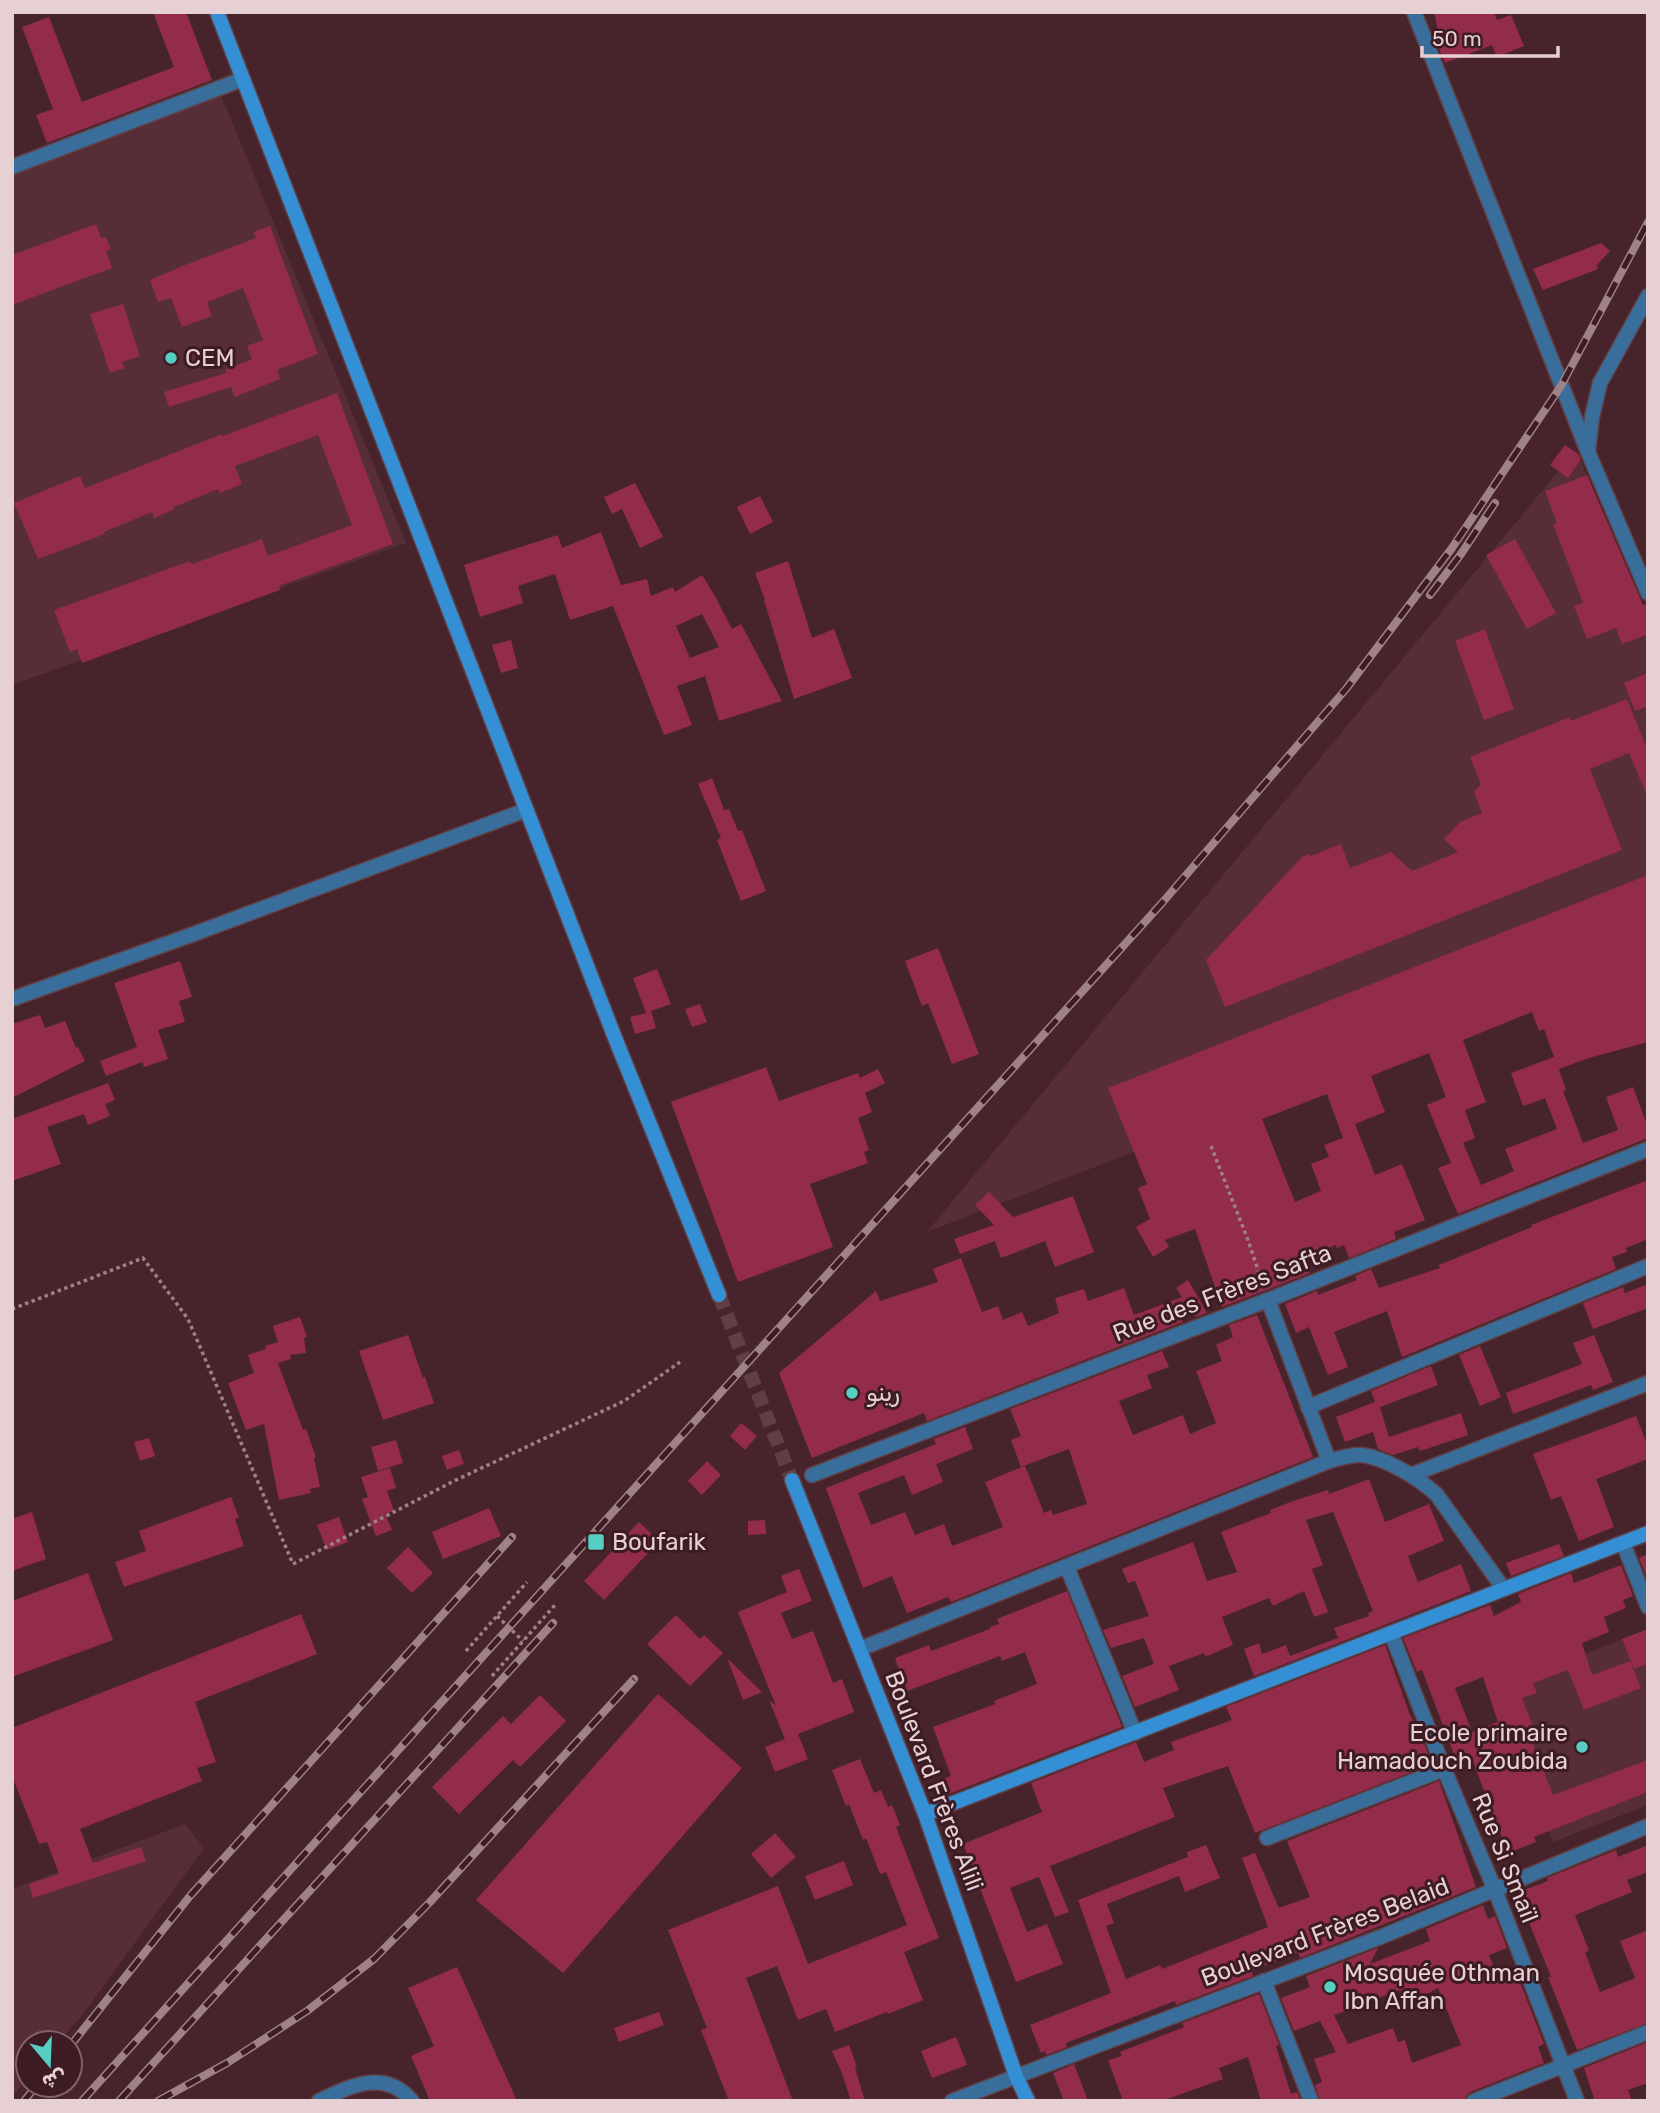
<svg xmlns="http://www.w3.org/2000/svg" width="1660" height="2113" font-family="Rubik,Vazirmatn,sans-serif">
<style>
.built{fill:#572d37}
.building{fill:#932c4b;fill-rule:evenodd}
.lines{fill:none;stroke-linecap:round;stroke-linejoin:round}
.secondary-tunnel{stroke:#5f3e45;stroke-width:14;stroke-dasharray:14 7;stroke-linecap:butt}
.street-casing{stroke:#614047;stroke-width:17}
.secondary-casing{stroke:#614047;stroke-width:17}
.path{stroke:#9e8187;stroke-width:3.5;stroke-dasharray:3.5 3.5;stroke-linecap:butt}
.street{stroke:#3a6e9a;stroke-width:14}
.secondary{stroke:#348fd5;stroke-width:14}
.rail-casing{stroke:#9f8288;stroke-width:8}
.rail{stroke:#3c1b23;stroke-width:5;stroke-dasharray:16;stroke-linecap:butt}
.path-bridge{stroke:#9e8187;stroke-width:3.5;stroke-dasharray:3.5 3.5;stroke-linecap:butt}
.poi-dot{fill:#57cec2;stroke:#3c1b23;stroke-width:2.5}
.labels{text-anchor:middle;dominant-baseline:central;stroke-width:6;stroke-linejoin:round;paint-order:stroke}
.poi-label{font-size:24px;fill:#e7d0d4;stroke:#3c1b23;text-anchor:start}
.street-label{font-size:24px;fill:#e7d0d4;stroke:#3c1b23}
</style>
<rect width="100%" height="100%" fill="#47242c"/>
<g class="built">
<polygon points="221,95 406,543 12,685 12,174"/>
<polygon points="1576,450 1648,624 1648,953 927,1232"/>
<polygon points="1644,1631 1648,1640 1648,1805 1553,1842 1494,1689"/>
<polygon points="185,1824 204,1848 83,2014 58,2043 28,2043 28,2078 12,2097 12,1889"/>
</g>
<g class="building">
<polygon points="153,12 186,12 212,80 47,143 36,115 53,109 22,27 49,17 82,102 174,67"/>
<polygon points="1434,12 1494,12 1497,20 1511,15 1524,46 1497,57 1492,45 1445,63 1433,34 1438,31"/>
<polygon points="96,224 101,238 106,237 111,249 106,251 112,268 12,305 12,255"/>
<polygon points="270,226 318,354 277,370 280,379 235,397 231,387 169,407 164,392 226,373 225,370 252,359 247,346 263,340 243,288 207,302 212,316 182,327 171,298 158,302 150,280 185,265 256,238 253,232"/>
<polygon points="1601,243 1610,251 1597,265 1598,269 1543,290 1533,269"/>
<polygon points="123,304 140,356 122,362 125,368 110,373 90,314"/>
<polygon points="337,393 393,544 279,586 280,590 82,663 77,649 70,652 54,610 190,561 192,564 262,539 268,556 352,525 318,435 235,466 242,484 220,493 218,489 174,507 175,509 154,518 152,512 104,532 105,534 38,559 14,503 80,476 85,488 222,434 223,436"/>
<polygon points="1565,445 1578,454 1581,459 1568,478 1550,465"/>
<polygon points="1587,475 1643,605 1648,603 1648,634 1622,644 1616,628 1587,639 1574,606 1583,603 1553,524 1557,523 1545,491"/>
<polygon points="635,483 663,537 640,548 622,509 612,514 604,497"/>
<polygon points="760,496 773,522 750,534 737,507"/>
<path d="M601 532 621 585 647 579 651 596 673 587 675 592 702 575 715 596 732 629 741 624 782 701 719 721 705 676 677 686 692 725 664 735 613 606 570 620 555 574 518 586 523 603 480 617 464 565 558 535 562 548ZM702 614 719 647 690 658 676 626Z"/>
<polygon points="1515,539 1556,613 1527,629 1486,555"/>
<polygon points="788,561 812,638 834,629 852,678 794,699 764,600 765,600 755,573"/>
<polygon points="1485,629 1514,709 1484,720 1455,641"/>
<polygon points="511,640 518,668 501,673 492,645"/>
<polygon points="1648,673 1648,706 1635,711 1624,683"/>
<polygon points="1627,699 1648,751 1648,798 1629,753 1590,769 1622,850 1225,1007 1206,960 1302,857 1310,854 1311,856 1341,844 1350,868 1391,852 1412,871 1458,852 1444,839 1460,822 1482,813 1474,792 1481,784 1470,757 1570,717 1571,721"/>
<polygon points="712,778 724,810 729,809 738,831 742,830 766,891 741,901 717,840 721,838 698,784"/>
<path d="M1648 875V1042L1589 1058 1559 1069 1566 1090 1563 1091 1583 1143 1618 1130 1606 1097 1633 1087 1648 1128V1138L1458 1214 1438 1168 1451 1163 1427 1105 1446 1097 1429 1053 1371 1076 1385 1112 1355 1124 1375 1175 1402 1164 1425 1220 1394 1232 1396 1239 1349 1258 1344 1245 1337 1248 1336 1245 1304 1258 1310 1273 1222 1307 1195 1229 1165 1240 1169 1247 1153 1257 1136 1227 1150 1219 1138 1188 1147 1184 1108 1088ZM1532 1012 1539 1031 1544 1029 1554 1057 1511 1073 1523 1106 1545 1098 1557 1129 1505 1149 1514 1171 1481 1185 1463 1143 1475 1138 1465 1110 1486 1102 1463 1040ZM1327 1094 1343 1138 1324 1145 1329 1157 1311 1164 1321 1191 1295 1202 1262 1119Z"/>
<polygon points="938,948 979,1054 952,1064 928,1003 922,1006 905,961"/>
<polygon points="180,961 192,997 179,1001 185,1022 158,1030 168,1059 144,1067 142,1062 106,1076 100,1061 137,1047 114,983"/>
<polygon points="657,969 671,1004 651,1011 656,1028 635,1034 630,1017 646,1013 633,978"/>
<polygon points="700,1004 707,1022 692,1027 685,1009"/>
<polygon points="40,1015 45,1028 65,1021 76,1048 78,1047 85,1061 12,1098 12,1024"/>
<polygon points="766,1067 779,1101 858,1073 860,1078 878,1069 885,1083 865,1093 872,1112 858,1118 869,1150 864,1152 868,1163 810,1184 833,1247 738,1282 671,1102"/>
<polygon points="108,1083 115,1100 105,1104 110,1116 88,1125 84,1114 47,1127 61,1164 12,1181 12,1119"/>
<polygon points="1648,1180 1648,1239 1626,1248 1627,1252 1612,1257 1616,1269 1402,1357 1387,1311 1334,1332 1348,1367 1328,1375 1309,1327 1296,1333 1285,1304 1317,1291 1318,1295 1357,1280 1355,1276 1371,1269 1379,1288 1440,1268 1439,1265 1532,1227 1531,1225"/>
<polygon points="989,1192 1013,1217 1073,1196 1094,1252 1055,1267 1045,1241 1001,1258 995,1241 960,1254 954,1239 994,1225 975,1205"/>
<polygon points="961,1258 982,1312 998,1306 1003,1320 1022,1312 1028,1326 1059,1313 1055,1298 1084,1289 1088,1301 1124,1288 1134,1315 1182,1297 1176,1288 1188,1280 1207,1313 1196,1317 1191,1310 1180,1314 1183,1322 927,1421 924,1413 812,1458 779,1373 876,1291 880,1301 938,1282 933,1269"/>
<polygon points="1648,1284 1648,1308 1593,1329 1583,1303 1623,1287 1625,1293"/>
<polygon points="1257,1315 1313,1457 951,1602 948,1597 907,1613 892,1576 863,1588 826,1488 936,1444 934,1439 965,1427 973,1449 936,1464 943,1482 912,1495 904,1475 858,1493 871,1525 905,1512 915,1535 944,1524 952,1546 1003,1527 985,1482 1025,1466 1044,1513 1051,1510 1053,1515 1087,1504 1069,1449 1021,1467 1011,1440 1021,1436 1010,1409 1162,1351 1169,1367 1147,1375 1152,1388 1119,1401 1133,1435 1183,1415 1190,1434 1216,1423 1196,1371 1222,1361 1216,1345 1233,1337 1229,1325"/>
<polygon points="300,1317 307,1337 304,1338 306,1353 290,1355 291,1359 278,1363 303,1430 306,1429 316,1457 314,1458 320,1487 310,1489 311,1493 279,1500 264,1424 246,1430 228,1383 254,1373 248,1355 266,1349 265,1346 278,1342 273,1326"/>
<polygon points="408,1335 423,1378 425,1377 434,1403 383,1420 359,1351"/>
<polygon points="1594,1335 1613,1382 1593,1390 1591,1385 1513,1414 1506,1393 1582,1364 1573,1343"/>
<polygon points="1480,1346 1501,1397 1480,1406 1459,1355"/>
<polygon points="1431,1366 1438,1385 1380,1407 1389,1437 1461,1413 1468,1435 1420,1451 1418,1447 1393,1455 1378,1449 1373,1432 1345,1442 1336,1417 1375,1402 1371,1391"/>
<polygon points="1636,1416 1648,1447 1648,1459 1596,1479 1614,1527 1579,1541 1561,1496 1551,1500 1533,1454"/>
<polygon points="741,1423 757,1436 745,1450 730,1436"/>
<polygon points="149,1438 155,1456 140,1461 134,1442"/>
<polygon points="396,1440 403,1463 378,1471 371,1447"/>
<polygon points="459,1450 464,1464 447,1470 442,1456"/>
<polygon points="707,1461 721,1475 702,1495 688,1481"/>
<polygon points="390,1468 396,1488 387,1491 394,1511 385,1514 392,1530 376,1536 362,1499 368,1497 361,1477"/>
<polygon points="1369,1479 1385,1522 1429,1504 1444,1541 1408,1556 1418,1582 1461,1564 1471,1591 1254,1676 1244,1649 1259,1643 1262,1654 1286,1645 1290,1656 1338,1638 1334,1628 1369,1616 1368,1613 1373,1611 1333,1512 1306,1520 1323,1565 1312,1569 1328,1612 1314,1617 1304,1591 1273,1606 1269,1598 1222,1617 1233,1645 1205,1657 1204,1653 1169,1666 1179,1690 1135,1707 1122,1676 1154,1664 1144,1638 1111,1648 1103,1630 1149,1616 1135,1581 1128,1583 1122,1569 1193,1542 1207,1581 1237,1572 1221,1532 1271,1513 1270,1510 1293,1501 1328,1490 1329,1494"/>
<polygon points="231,1497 239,1518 235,1519 244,1546 124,1587 115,1562 146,1551 139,1531"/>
<polygon points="489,1508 501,1536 443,1559 432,1532"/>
<polygon points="32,1512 46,1559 12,1571 12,1519"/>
<polygon points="339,1517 348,1542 327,1550 317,1525"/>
<polygon points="765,1520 766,1534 748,1535 748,1521"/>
<polygon points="639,1522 659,1541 604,1600 584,1581"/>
<polygon points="1559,1544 1564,1556 1511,1576 1506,1563"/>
<polygon points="408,1547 433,1573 412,1593 387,1568"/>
<polygon points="1648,1554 1648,1580 1639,1558"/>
<path d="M1621 1565 1633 1596 1623 1600 1626 1608 1604 1617 1609 1632 1582 1643 1592 1675 1630 1661 1641 1688 1584 1710 1568 1670 1533 1683 1537 1693 1522 1698 1534 1729 1528 1731 1553 1795 1648 1760V1792L1534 1837 1536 1842 1508 1853 1472 1759 1458 1765 1422 1670 1417 1672 1403 1638 1490 1605 1494 1616 1521 1602 1518 1594 1571 1573 1574 1583ZM1483 1677 1498 1722 1472 1732 1455 1688Z"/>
<polygon points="799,1569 812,1601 781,1613 792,1639 813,1631 833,1683 842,1679 854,1712 798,1734 808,1759 775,1772 765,1747 785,1739 769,1700 776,1706 738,1612 787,1592 781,1576"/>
<polygon points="88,1573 113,1640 12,1677 12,1601"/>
<polygon points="1067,1591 1122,1727 941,1797 935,1782 951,1776 933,1727 995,1704 994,1701 1037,1684 1025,1652 1002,1661 1000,1656 907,1691 895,1658 929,1645 931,1651 990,1629 990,1627 999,1624 997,1619"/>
<polygon points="301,1614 317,1654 195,1702 216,1762 197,1768 202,1781 80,1829 93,1863 141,1847 146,1861 33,1898 29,1884 59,1874 47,1842 39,1844 12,1776 12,1728"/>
<polygon points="676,1615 700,1639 704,1635 723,1653 690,1686 647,1644"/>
<polygon points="1648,1629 1648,1664 1634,1669 1622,1639"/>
<polygon points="1385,1645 1410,1715 1420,1733 1432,1764 1255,1833 1228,1766 1163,1788 1175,1817 1050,1866 1069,1912 1055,1917 1039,1877 1010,1888 1027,1932 1047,1924 1063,1964 1016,1982 963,1844 1042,1812 1031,1783 1136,1742 1144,1762 1174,1750 1171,1742 1232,1720 1226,1707"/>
<polygon points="727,1658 762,1692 743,1700"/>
<polygon points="658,1694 742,1768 563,1973 476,1900"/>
<polygon points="540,1695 566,1721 520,1767 513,1760 459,1814 432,1787 503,1716 511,1724"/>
<polygon points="860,1759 874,1793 881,1790 888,1807 892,1805 900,1825 896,1827 939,1938 904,1952 923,2000 888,2014 887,2012 835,2032 826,2009 798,2020 777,1966 746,1978 793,2101 729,2101 701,2030 707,2028 668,1930 778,1886 808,1964 907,1925 886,1872 880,1874 866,1838 863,1840 849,1804 846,1806 832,1770"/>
<polygon points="1439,1781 1476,1887 1300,1958 1298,1952 1251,1971 1253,1976 1176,2005 1175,2001 1066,2043 1067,2047 1046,2055 1045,2051 1041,2053 1030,2025 1111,1993 1078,1900 1188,1857 1187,1852 1206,1845 1220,1878 1185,1892 1179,1876 1107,1904 1114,1923 1106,1926 1126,1979 1160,1965 1162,1969 1268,1927 1242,1858 1255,1853 1279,1908 1310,1897 1287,1841"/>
<polygon points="775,1833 796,1857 771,1878 751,1854"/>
<polygon points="1648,1845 1648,1872 1627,1880 1632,1892 1575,1915 1589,1951 1585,1952 1600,1992 1635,1978 1620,1941 1648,1930 1648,2023 1577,2050 1548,1977 1551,1977 1517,1893 1548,1881 1547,1878 1616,1850 1618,1857"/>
<polygon points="844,1861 853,1885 815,1900 805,1876"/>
<path d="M1483 1905 1488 1919 1495 1916 1507 1948 1489 1955 1501 1984 1518 1977 1544 2044 1538 2047 1544 2063 1470 2092 1466 2096 1465 2101H1320L1315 2085 1322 2082 1314 2059 1336 2052 1320 2021 1294 2031 1281 1998 1310 1987 1306 1976 1378 1948 1370 1964 1430 1941 1426 1929ZM1438 1988 1461 2045 1412 2063 1405 2040 1398 2042 1393 2028 1348 2044 1334 2015 1400 1990 1408 2004Z"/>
<polygon points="457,1967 517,2101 430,2101 411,2056 434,2046 408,1988"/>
<polygon points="1259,1994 1279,2045 1276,2046 1291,2094 1297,2092 1301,2101 1261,2101 1248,2057 1219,2068 1223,2079 1162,2101 1123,2101 1108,2060 1122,2056 1120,2052 1184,2027 1182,2023"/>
<polygon points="659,2012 664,2025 619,2042 614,2028"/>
<polygon points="956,2037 967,2065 932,2078 921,2051"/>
<polygon points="1648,2042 1648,2083 1628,2090 1632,2101 1595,2101 1584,2068"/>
<polygon points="849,2045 857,2067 855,2068 865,2101 851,2101 842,2073 832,2051"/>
<polygon points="1074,2064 1088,2101 1064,2101 1053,2073"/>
</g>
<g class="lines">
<polyline class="secondary-tunnel" points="719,1295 792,1480"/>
<defs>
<g id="street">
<polyline points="1414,12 1588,452 1648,593"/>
<polyline points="12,167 243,79"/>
<polyline points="1588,451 1592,417 1600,383 1648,296"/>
<polyline points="12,999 191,935 526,810"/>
<polyline points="1268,1300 1329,1461"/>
<polyline points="1308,1407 1648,1266"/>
<polyline points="812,1475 1268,1300 1648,1149"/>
<polyline points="1411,1475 1648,1383"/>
<polyline points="1623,1543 1648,1607"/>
<polyline points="1067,1567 1135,1733"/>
<polyline points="1391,1633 1444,1769 1495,1890 1577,2101"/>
<path d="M860 1649 1329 1461C1340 1458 1351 1454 1362 1455 1386 1458 1420 1479 1437 1495L1503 1588"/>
<polyline points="1267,1838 1444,1769"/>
<polyline points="1264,1981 1311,2101"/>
<path d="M319 2101C350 2086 385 2068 412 2101"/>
<polyline points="952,2101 1383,1936 1648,1826"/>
<polyline points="1474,2101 1648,2032"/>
</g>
<g id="secondary">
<polyline points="217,12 615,1038 719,1295"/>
<polyline points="792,1480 925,1814 1016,2076 1028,2101"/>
<polyline points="925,1814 1648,1533"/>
</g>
</defs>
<use href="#street" class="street-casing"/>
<use href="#secondary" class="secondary-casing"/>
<g class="path">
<polyline points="1211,1146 1248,1240 1263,1285"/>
<polyline points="12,1309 143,1258 188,1319 293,1564 454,1481 624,1401 680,1362"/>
<polyline points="466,1651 527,1582"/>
<polyline points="492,1676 555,1605"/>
</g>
<use href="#street" class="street"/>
<use href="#secondary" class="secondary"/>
<defs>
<g id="rail">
<polyline points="1430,595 1461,554 1495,503"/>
<polyline points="70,2046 190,1896 512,1537"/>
<polyline points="24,2101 37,2085"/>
<polyline points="82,2101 1162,903 1346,689 1452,548 1561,386 1648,222"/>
<polyline points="119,2101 553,1623"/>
<polyline points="158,2101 227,2063 307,2011 374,1959 430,1902 634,1679"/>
</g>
</defs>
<use href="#rail" class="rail-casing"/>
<use href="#rail" class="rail"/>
<polyline class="path-bridge" points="497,1616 523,1641"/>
</g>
<g class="poi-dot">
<circle cx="171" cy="358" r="7"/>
<circle cx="852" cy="1393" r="7"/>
<rect x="587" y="1533" width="18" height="18" rx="3.5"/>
<circle cx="1582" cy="1747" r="7"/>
<circle cx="1330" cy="1987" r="7"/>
</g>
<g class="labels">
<g class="poi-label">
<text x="185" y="358">CEM</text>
<text x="866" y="1393">رينو</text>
<text x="612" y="1542">Boufarik</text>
<text x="1568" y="1733" text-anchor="end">Ecole primaire<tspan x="1568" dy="28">Hamadouch Zoubida</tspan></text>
<text x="1344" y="1973">Mosquée Othman<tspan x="1344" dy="28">Ibn Affan</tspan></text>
</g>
<g class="street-label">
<text transform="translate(1222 1293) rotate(-21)">Rue des Frères Safta</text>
<text transform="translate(934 1781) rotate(69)">Boulevard Frères Alili</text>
<text transform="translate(1505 1858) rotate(68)">Rue Si Smaïl</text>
<text transform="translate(1325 1932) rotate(-21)">Boulevard Frères Belaid</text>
</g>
</g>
<rect width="1660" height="2113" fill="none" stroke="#e7d0d4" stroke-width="28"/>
<g transform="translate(49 2064) rotate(161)"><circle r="33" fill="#3c1b23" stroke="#80636a" stroke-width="2"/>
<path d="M0-5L12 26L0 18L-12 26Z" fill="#57cec2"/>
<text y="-10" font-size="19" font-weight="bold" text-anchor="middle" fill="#e7d0d4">ش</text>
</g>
<path d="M1422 46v10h136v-10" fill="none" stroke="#e7d0d4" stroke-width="3.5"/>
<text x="1432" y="46" font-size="21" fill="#e7d0d4" stroke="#3c1b23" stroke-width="5" paint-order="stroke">50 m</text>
</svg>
